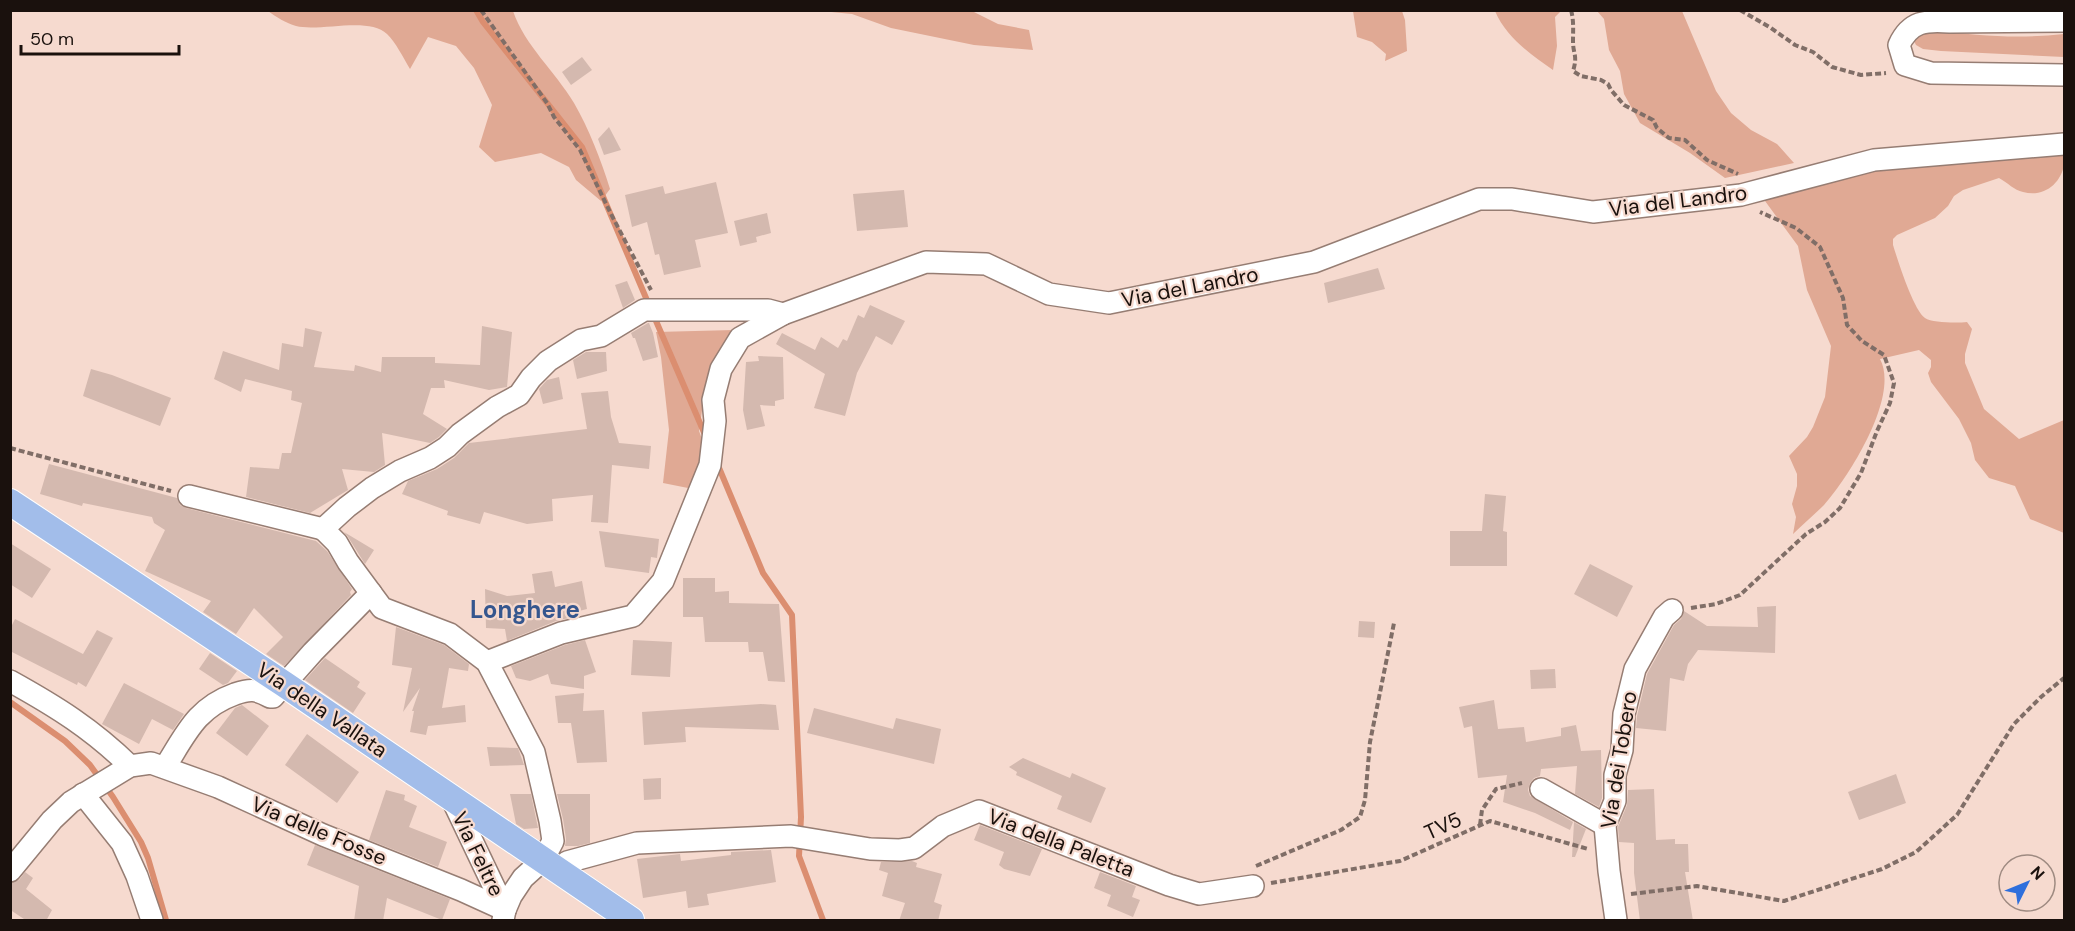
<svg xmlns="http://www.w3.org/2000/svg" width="2075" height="931" font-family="'DM Sans',sans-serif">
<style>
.green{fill:#e0a994}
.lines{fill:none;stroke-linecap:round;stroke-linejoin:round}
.stream{stroke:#db8e70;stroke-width:6}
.building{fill:#d4b9af}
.minor-casing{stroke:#967d73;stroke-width:24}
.major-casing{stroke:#fff;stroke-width:28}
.path{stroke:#806e67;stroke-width:4;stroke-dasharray:6 3;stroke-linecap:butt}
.minor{stroke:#fff;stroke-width:21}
.major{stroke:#a2bdea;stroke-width:26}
.labels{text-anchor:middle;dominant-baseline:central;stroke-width:4.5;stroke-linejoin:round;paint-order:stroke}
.street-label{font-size:21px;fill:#1a110d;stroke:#f6dacf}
.quarter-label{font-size:24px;font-weight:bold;fill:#35568e;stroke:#f6dacf}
</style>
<rect width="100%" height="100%" fill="#f6dacf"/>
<g class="green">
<path d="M268 11H513C525 46 555 71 574 103 589 129 601 160 610 189L601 201 576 180 569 167 541 153 495 162 479 147 492 105 474 68 456 46 428 37 410 69C403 57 396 43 387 34 369 16 320 32 296 26 286 23 276 17 268 11Z"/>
<polygon points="821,11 972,11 998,24 1029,30 1033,50 974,45 891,28 852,14"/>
<polygon points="1353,11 1402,11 1405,20 1407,51 1385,61 1386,54 1372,42 1357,37"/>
<path d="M1495 11H1561L1555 17 1557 46 1553 70C1530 54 1506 37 1495 11Z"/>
<polygon points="1597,11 1682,11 1716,91 1731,113 1751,130 1777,144 1794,163 1725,178 1690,153 1640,123 1624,94 1620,71 1609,50 1604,19"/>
<path d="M1934 30C1978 36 2020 39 2064 34V57L1941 51 1923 49 1916 45 1913 39 1915 33Z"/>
<path d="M2064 146C2064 152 2066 160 2064 165 2061 183 2044 198 2023 192 2014 190 2008 183 1999 178L1963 190 1954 196 1948 206 1935 218 1897 235 1893 239V245C1898 261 1913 309 1925 318 1932 323 1958 323 1967 322L1972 329 1965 354V363L1984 409 2019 439 2064 420V533L2030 519 2015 486 1989 478 1975 460 1971 443 1959 419 1931 382 1928 373 1931 367V360L1919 350 1880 359C1900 396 1849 477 1824 505 1814 515 1803 524 1793 534L1796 517 1792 504 1797 486V474L1789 456 1807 437 1813 427 1825 397 1831 346 1807 290 1798 246 1757 190 1854 167Z"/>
<polygon points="734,330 704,397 699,431 705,447 693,489 663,483 669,430 661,357 656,332"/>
</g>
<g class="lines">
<g class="stream">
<polyline points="476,10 483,22 582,147 649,305"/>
<polyline points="653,314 706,437"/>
<polyline points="717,463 763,573 792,615 801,817 799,856 823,920"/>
<polyline points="10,702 65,741 90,765 113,797 141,842 148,858 166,920"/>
</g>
</g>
<g class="building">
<polygon points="582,57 592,70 571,85 562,72"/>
<polygon points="609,127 621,150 604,155 598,139"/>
<polygon points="716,182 728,233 695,240 701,267 664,275 659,254 655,255 647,222 632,227 625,195 663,186 665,194"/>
<polygon points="904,190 908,227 857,231 853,194"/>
<polygon points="767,213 771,233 756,237 757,242 740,246 734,221"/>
<polygon points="1378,268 1385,289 1328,303 1324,283"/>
<polygon points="627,281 635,300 623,308 615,285"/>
<polygon points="870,305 905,321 892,345 876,336 857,373 845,416 814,408 825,374 776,344 782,333 815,350 821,337 838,348 843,339 847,341 858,315 864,318"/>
<polygon points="648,323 649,323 653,333 658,357 643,361 635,338 633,338 631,333"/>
<polygon points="482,326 512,332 507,387 489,390 444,380 445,388 431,388 423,414 447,429 439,437 430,443 382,433 385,465 374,472 342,469 348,490 310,513 246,497 250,467 279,469 282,453 291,453 302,403 291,400 292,391 245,379 241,392 214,379 223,351 279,370 282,343 303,347 305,328 322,332 314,367 354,371 355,365 381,372 382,357 435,357 435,363 480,365"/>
<polygon points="586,352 606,352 607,371 577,379 573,360"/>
<polygon points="758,356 783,357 784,399 775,401 775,406 760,405 765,426 747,430 743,410 746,362 759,361"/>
<polygon points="91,369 112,375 171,398 160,426 83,396"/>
<polygon points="559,377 563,399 543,404 539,389 547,380"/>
<polygon points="608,391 611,417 619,443 651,446 649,469 612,465 608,523 591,522 593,495 552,499 553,521 527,524 484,512 480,524 447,515 448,511 402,494 408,481 437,469 454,458 469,443 587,429 581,393"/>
<polygon points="49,464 177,498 180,505 186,508 316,541 327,551 352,589 350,592 351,595 284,666 266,654 283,637 254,608 236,634 203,612 211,601 145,571 165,530 154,523 152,517 83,503 82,506 40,494"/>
<polygon points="1485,494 1506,496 1503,531 1507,532 1507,566 1450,566 1450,531 1482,531"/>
<polygon points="599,531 659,539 657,558 651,557 649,573 605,567"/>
<polygon points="344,532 374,550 365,564 348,537"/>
<polygon points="10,543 51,569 32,598 10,584"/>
<polygon points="1590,564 1633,586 1617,617 1574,594"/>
<polygon points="552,571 555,587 582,581 587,609 575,612 577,616 556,621 507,641 505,629 486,628 485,589 507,596 535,593 532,574"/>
<polygon points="683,578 715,578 715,592 729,591 729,603 779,604 785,682 768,681 763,652 749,652 748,642 705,642 703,617 683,617"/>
<polygon points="1776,606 1775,653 1698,650 1688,664 1684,681 1670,678 1666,731 1636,728 1637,716 1647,674 1674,625 1681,619 1684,611 1707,626 1758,627 1757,607"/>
<polygon points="15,619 83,654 97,630 113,638 86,687 78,682 77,685 10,651 10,629"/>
<polygon points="1359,621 1375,622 1374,638 1358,637"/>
<polygon points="396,627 444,645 469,664 468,671 449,668 442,708 465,705 466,722 428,726 426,735 410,732 414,711 412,711 420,688 403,712 412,668 392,665"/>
<polygon points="585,640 596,672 584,676 584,689 551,684 548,674 530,681 516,678 511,666 565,645"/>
<polygon points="633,640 672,642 670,677 631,675"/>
<polygon points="210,653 237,671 228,683 223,685 199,669"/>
<polygon points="325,658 360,682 357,687 366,693 353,713 305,680"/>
<polygon points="1555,669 1556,688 1531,689 1530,670"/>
<polygon points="124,683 184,714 173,730 152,719 139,744 102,724"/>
<polygon points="584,693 583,711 604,710 607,762 577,763 571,723 558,723 555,696"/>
<polygon points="1494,700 1498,729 1524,727 1526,742 1561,736 1561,728 1576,725 1581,751 1601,750 1602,798 1599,807 1575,794 1577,766 1541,769 1540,776 1534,778 1530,783 1528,790 1530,796 1573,822 1570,830 1535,813 1503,802 1507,775 1478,778 1472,726 1464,728 1459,707"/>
<polygon points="761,704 776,705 779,730 685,727 686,742 644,745 642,712"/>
<polygon points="242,705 269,726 247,756 216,733 235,708"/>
<polygon points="814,708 893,729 896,718 941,729 934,764 807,733"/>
<polygon points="307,734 359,772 337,803 285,765"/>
<polygon points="487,747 518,748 524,765 490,766"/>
<polygon points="1023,758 1070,778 1072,773 1106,788 1091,823 1057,809 1062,796 1016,775 1017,772 1009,767"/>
<polygon points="1896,774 1906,803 1859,820 1848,792"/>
<polygon points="661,778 661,799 644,800 643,779"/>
<polygon points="1654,789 1656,840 1675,839 1675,844 1688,844 1689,872 1685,872 1693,921 1640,921 1634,873 1634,843 1619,842 1618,827 1627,805 1628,790"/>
<polygon points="386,790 405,795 404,800 417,806 409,827 447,842 438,867 369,840"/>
<polygon points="510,794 531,794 538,828 524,829 516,824"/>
<polygon points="557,794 590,794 590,843 578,846 565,846 566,839 563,819"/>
<polygon points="1574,822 1586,829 1575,857 1572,857"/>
<polygon points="980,825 1042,849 1030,876 1004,869 999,865 1004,852 974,840"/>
<polygon points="315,845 450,899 442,920 387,898 383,921 354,921 359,886 307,865"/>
<polygon points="771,850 776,882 707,894 709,905 688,908 686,891 643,898 637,859 680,854 681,861 731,855 731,852"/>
<polygon points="912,861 917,863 916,867 942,874 934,902 942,905 938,921 899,921 905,903 882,896 888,873 879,870 881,862"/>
<polygon points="25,872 33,878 26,889 52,910 46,921 27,921 12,911 10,914 10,883 19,880"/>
<polygon points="1100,872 1136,886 1132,897 1140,900 1133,917 1107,906 1111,895 1094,888"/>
</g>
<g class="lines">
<defs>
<g id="minor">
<path d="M2064 21 1950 22C1926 20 1910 21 1899 45L1905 65 1931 73 2064 75"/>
<polyline points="189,496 323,529"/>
<polyline points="487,662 561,633 633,616 663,581 710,465 715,421 713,400 721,369 740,338 783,314 926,262 986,264 1049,294 1109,303 1314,262 1479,199 1512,199 1593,212 1741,195 1874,160 2064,144"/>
<path d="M10 681C57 707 92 729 130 766"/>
<path d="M165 767C186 734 196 708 235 694 250 689 256 689 270 697H273L313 652 371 593"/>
<polyline points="1541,789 1605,825"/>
<polyline points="83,794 122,843 137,876 152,920"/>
<polyline points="452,799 505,910"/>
<polyline points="10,871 52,820 71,802 130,766 151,763 218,787 323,835 461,890 505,910"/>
<polyline points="560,871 567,862 637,843 791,836 870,849 900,850 914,848 943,826 979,811 1169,885 1199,894 1253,886"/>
<polyline points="503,920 505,910 511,896 523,878 543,860 553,841 550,821 534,752 487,662 450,634 382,608 348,562 337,543 323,529 347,507 372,488 400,471 430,458 447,447 460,434 497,407 519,395 531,378 548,361 581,340 601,336 644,310 768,310 783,314"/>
<polyline points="1616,920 1609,871 1605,825 1615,801 1615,775 1622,750 1624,714 1635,669 1664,617 1672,610"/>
</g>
<polyline id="major" points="10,502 284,684 631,920"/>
</defs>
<use href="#minor" class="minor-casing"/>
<use href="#major" class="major-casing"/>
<g class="path">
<polyline points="481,10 547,103 554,117 580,150 611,214 651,290"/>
<path d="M1571 10C1574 21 1573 30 1573 41 1573 55 1578 55 1573 71L1581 76 1601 80 1608 84 1611 90 1624 105 1653 120 1657 128 1669 138 1685 140 1707 160 1738 174"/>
<polyline points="1740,10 1771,28 1795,45 1813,52 1832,67 1861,75 1886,73"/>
<polyline points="10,448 171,491"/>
<polyline points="1691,608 1716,604 1740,595 1806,534 1825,522 1840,508 1861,473 1877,431 1890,403 1894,383 1884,355 1862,341 1847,325 1843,298 1820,247 1796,228 1760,212"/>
<polyline points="1480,825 1482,810 1496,789 1522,783"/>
<polyline points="1256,866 1341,830 1360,817 1365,800 1370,742 1394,623"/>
<polyline points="1271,883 1400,861 1490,821 1588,849"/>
<polyline points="1631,894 1697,886 1784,901 1882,869 1916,852 1957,815 2014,724 2041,697 2064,678"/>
</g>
<use href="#minor" class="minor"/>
<use href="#major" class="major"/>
</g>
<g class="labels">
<g class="street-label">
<text transform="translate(1678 201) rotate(-7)">Via del Landro</text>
<text transform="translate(1190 287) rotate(-11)">Via del Landro</text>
<text transform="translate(322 710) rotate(34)">Via della Vallata</text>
<text transform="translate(1619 760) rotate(-81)">Via dei Tobero</text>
<text transform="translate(1443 826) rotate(-24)">TV5</text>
<text transform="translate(319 831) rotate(23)">Via delle Fosse</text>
<text transform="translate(1061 843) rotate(21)">Via della Paletta</text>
<text transform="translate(478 854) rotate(64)">Via Feltre</text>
</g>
<g class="quarter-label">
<text x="525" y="609">Longhere</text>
</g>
</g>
<rect width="2075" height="931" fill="none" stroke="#1a110d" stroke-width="24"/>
<g transform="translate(2027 883) rotate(47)"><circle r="28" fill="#f6dacf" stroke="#9e8a81" stroke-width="1.5"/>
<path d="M0-4.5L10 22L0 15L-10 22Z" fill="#2e6fdc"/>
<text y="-9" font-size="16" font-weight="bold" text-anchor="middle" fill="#1a110d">N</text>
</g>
<path d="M21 45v9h158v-9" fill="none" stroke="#1a110d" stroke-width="3"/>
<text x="30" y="45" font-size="18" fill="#1a110d" stroke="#f6dacf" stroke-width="4.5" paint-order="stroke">50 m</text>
</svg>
